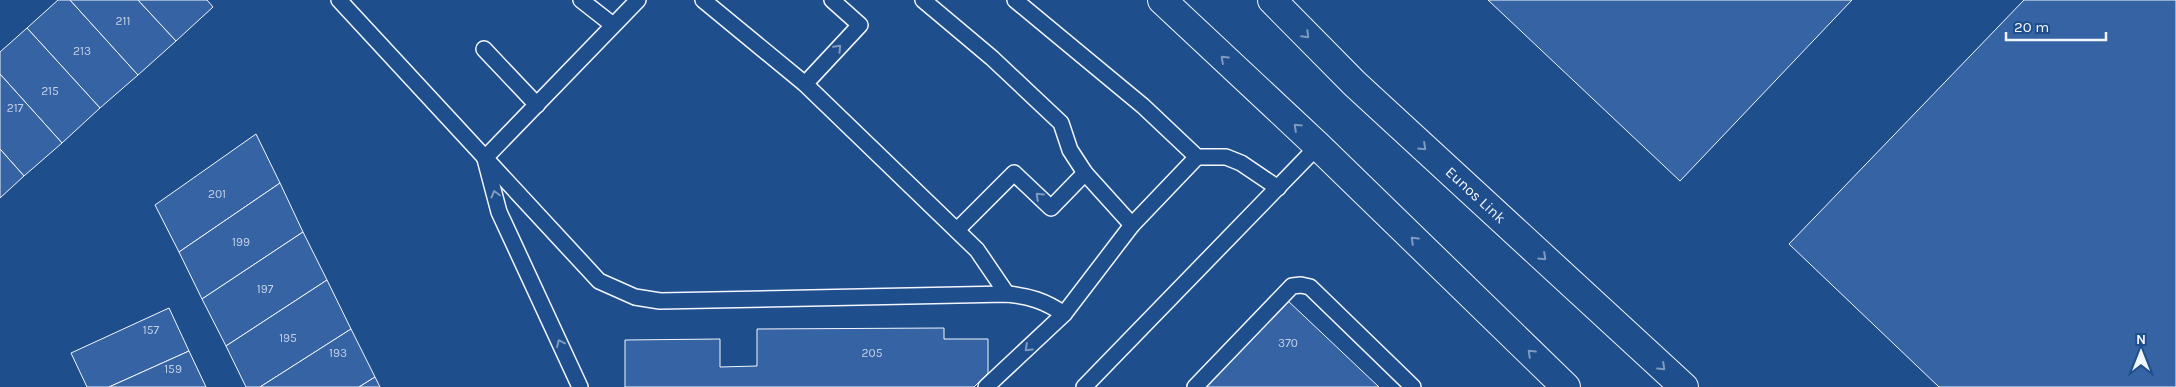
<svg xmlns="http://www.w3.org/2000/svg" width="2176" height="387" font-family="Karla,sans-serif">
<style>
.building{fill:#3563a3;stroke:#f2f6ff}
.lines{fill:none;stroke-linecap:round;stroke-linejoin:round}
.service-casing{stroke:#f2f6ff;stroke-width:18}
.trunk-casing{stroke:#f2f6ff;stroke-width:30}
.service{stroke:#1f4e8c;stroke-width:15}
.trunk{stroke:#1f4e8c;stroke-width:28}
.oneway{stroke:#7e9ac0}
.labels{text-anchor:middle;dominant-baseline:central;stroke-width:4;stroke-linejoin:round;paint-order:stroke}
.number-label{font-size:12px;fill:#c3d1e8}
.street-label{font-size:15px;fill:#f2f6ff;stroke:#1f4e8c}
</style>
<rect width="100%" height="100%" fill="#1f4e8c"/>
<g class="building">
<polygon points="58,0 70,0 138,75 100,108 27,28"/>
<polygon points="70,0 138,0 176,41 138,75"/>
<polygon points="138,0 207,0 213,7 176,41"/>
<polygon points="1488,0 1852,0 1680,181"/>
<polygon points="2024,0 2176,0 2176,387 1939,387 1789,244"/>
<polygon points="27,28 100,108 62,143 0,74 0,52"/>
<polygon points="0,74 62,143 24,176 0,149"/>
<polygon points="256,134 280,183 179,252 155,205"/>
<polygon points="0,149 24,176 0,198"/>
<polygon points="280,183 303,232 202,299 179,252"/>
<polygon points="303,232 327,280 226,346 202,299"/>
<polygon points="327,280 351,329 260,387 246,387 226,346"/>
<polygon points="1286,299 1379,387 1200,387"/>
<polygon points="169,308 189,351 109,387 87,387 71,353"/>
<polygon points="944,328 944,339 988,339 988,373 974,387 625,387 625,340 720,339 720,367 757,366 757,329"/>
<polygon points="351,329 375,377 359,387 260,387"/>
<polygon points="189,351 206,387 109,387"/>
<polygon points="375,377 380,387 359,387"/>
</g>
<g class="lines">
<defs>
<g id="service">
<path d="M339 0 599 281 635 297 660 301 1007 294C1029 296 1045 301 1064 314"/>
<polyline points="581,0 613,25"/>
<polyline points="703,0 805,84 977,250 1007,294"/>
<polyline points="923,0 992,58 1061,123 1070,150 1085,173 1132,225"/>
<polyline points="1015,0 1143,106 1197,157 1226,157 1241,163 1278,188"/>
<polyline points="484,49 537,105"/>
<polyline points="805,84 860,25 832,0"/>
<polyline points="485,158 638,0"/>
<polyline points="485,159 499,212 580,387"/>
<polyline points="957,230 1014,173 1051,208 1085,173"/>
<polyline points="986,387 1064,314 1132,225 1197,157"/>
<polyline points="1084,387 1318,146"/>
<polyline points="1195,387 1292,286 1301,285 1310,287 1413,387"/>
</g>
<g id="trunk">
<polyline points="1162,0 1318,146 1566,387"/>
<path id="s1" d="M1272 0 1355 84 1684 387"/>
</g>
</defs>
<use href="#service" class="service-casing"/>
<use href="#trunk" class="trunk-casing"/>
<use href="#service" class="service"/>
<use href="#trunk" class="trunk"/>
</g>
<defs><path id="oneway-chevron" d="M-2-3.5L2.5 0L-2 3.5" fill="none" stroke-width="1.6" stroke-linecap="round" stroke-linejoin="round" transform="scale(1.25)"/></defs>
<g class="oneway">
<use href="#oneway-chevron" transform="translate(1306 35) rotate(45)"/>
<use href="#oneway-chevron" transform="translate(838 48) rotate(-47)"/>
<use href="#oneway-chevron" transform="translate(1224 59) rotate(-137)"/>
<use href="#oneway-chevron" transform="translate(1297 127) rotate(-137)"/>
<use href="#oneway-chevron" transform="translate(1423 147) rotate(43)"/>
<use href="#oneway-chevron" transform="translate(495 194) rotate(-105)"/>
<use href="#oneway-chevron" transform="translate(1039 196) rotate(-136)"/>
<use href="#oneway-chevron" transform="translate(1414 240) rotate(-136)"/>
<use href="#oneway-chevron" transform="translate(1543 257) rotate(43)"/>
<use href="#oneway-chevron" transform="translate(560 343) rotate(-115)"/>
<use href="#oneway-chevron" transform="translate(1028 348) rotate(137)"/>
<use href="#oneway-chevron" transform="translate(1531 353) rotate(-136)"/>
<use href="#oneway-chevron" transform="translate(1662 367) rotate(43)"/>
</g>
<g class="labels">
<g class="number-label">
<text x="123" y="21">211</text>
<text x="82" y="51">213</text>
<text x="50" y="91">215</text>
<text x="15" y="108">217</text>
<text x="217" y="194">201</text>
<text x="241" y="242">199</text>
<text x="265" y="289">197</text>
<text x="151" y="330">157</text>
<text x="288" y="338">195</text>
<text x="1288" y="343">370</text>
<text x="338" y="353">193</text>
<text x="872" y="353">205</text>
<text x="173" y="369">159</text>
</g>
<g class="street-label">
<text stroke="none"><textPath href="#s1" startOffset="282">Eunos Link</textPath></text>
</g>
</g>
<g transform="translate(2141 352)" stroke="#1f4e8c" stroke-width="4" paint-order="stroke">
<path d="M0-4L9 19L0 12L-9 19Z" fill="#f2f6ff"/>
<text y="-8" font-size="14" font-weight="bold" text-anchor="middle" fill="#f2f6ff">N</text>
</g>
<path d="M2006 32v8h100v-8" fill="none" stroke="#f2f6ff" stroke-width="2.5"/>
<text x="2014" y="32" font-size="15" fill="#f2f6ff" stroke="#1f4e8c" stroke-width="4" paint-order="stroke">20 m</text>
</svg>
